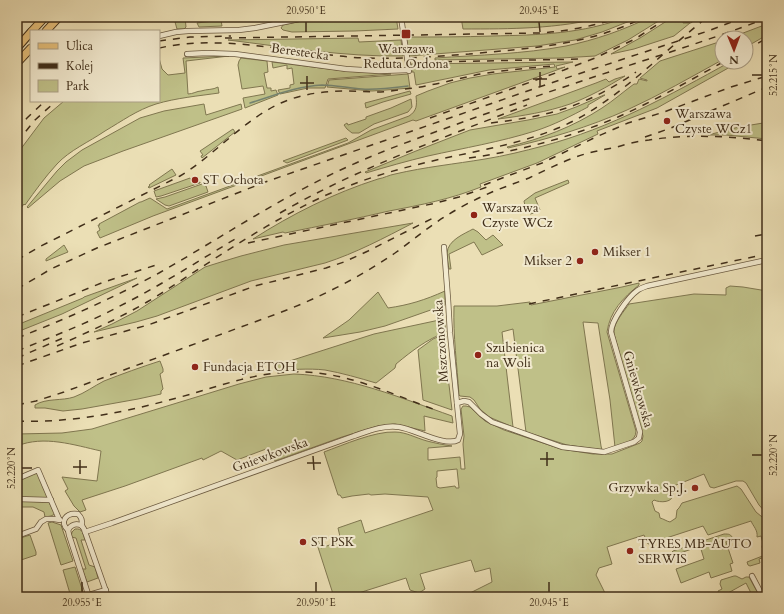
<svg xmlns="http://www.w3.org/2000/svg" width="784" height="614" font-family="Cardo,serif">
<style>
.green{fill:#bfc088;stroke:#807750;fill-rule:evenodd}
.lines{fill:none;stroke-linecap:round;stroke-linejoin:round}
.stream{stroke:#758471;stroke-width:1.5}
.minor-casing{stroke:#6b5a40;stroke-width:6}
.primary-casing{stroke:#402e19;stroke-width:9}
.minor{stroke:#f2eacf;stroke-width:4.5}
.primary{stroke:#e6c07a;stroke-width:7}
.rail{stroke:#402e19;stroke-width:1.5;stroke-dasharray:7 7;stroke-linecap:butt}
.ticks{fill:none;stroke:#402e19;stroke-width:1.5}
.poi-dot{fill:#8f2418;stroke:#f2eacf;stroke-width:1.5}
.labels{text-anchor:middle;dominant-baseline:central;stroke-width:4;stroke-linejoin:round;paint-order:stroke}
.poi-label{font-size:13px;fill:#402e19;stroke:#f2eacf;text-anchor:start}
.street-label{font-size:13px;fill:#402e19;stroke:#f2eacf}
.neatline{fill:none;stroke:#402e19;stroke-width:1.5}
.ticks-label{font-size:10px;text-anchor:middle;fill:#402e19}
</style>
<rect width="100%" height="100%" fill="#ebdfb5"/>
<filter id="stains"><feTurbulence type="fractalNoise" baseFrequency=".005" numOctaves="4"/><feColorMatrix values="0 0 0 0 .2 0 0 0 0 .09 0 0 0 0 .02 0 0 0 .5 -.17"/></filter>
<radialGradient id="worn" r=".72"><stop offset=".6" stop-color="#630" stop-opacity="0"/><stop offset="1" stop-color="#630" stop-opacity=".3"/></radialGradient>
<g class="green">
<polygon points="178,17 185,17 186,27 184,29 177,29 175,22 179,21"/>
<polygon points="321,17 396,17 398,29 355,31 292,32 283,30 281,28 283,25"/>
<path d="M461 17H604C558 29 510 29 463 29Z"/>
<path d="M627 17H640L602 32 575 40 562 42 537 46 409 56 406 37C435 37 463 37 492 36 539 35 582 34 627 17Z"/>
<path d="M650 17H665L628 40 595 56 561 58 435 60V58C479 55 523 54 566 46 595 40 624 30 650 17Z"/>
<polygon points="673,17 698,17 691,23 683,22 683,23 690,23 674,36 634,49 611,54 640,38"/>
<polygon points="221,20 222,26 199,27 197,23"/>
<polygon points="767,24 767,35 746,47 746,38 730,38"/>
<path d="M358 38 359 42 401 40 403 56C344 57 286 47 228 40Z"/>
<path d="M722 41V60C691 77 660 95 627 110 589 127 549 139 508 148L507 147C541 139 573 127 602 108 613 101 623 92 634 84H637L639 79 647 81V80L640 78 660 61Z"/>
<path d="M229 56 186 61 188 94C193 94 197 91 201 91 207 89 213 90 218 87L219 93C198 96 176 98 156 104 137 110 122 121 105 131 89 142 70 150 57 164 45 177 35 191 25 205L24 204 17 213V154L44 118 64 101H159V58L162 69 168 75 185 73 183 58Z"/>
<polygon points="241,58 267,61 268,72 264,73 267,88 271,88 271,91 276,90 278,95 245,108 243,98 265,94 263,86 242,89 238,65 239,61"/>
<polygon points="272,62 345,71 391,74 328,79 325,88 308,88 280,94 278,90 290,88 290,85 294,84 292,68 287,69 287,65 273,68"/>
<path d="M573 62 556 66 557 69 565 67 416 121 413 120 153 216 100 238 97 232 100 230 98 225H100L99 224 140 202H141L150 198 167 209 348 143 371 130 409 116C417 111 417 105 416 96L428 91 450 83 470 78 493 74 555 67 554 64 489 70 416 85 414 72H412L411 64Z"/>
<path d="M730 62H739L657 108 597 131 598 134 537 163 480 184 481 187C451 199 421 205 389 211 355 219 320 226 285 233L283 232 253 239C292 214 334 193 378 179 384 178 389 175 395 174 425 167 455 164 485 159 504 156 524 151 543 146 611 128 670 95 730 62Z"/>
<polygon points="408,74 410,88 386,90 372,91 327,87 329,80"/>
<path d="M625 76C607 87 589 97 570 104 547 112 522 116 498 119L596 83 606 79 609 82 615 79Z"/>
<polygon points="410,91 411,94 383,102 366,108 365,103"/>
<path d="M604 95H605L588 105V107C571 116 554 125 535 131 500 142 464 148 428 156 407 161 386 167 366 173L365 172 416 151 470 130 528 120 557 114 576 107Z"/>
<polygon points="411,99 412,107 408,112 374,124 359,133 352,133 347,129 344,125 347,123 348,125 366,119 366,117 391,108"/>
<polygon points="204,104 206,115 241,104 242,109 123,151 84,166 60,181 28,208 27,207 57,171 66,162 82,150 140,118 164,111"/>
<polygon points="763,123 767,124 767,139 726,135 708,135 739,127"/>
<polygon points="233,129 235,132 202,158 201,156 203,155 200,151"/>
<polygon points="346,138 348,140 287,163 283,161"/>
<polygon points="172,169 176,175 149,188 148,187 150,186 149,185"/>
<polygon points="190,178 193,184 200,182 200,183 161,196 156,197 154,191"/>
<polygon points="568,180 569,183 535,198 540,210 535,213 530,214 525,206 524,201 535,193"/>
<polygon points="202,184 206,186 208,192 169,206 165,205 156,199 165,197"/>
<path d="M413 223C384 238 356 253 325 263L251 281 157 316 136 322 94 332 112 324 137 311 205 267 221 262 241 256 284 245Z"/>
<path d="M473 229 478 232 486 240 493 235 503 245 482 255 474 242 449 254 451 269H449C448 264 447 258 447 253 448 240 464 234 473 229Z"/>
<polygon points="64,245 68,252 46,261 46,259"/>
<polygon points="137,278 62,314 17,332 17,325 83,298 84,297"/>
<path d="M639 283V285C623 298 610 311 607 332L636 431C636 442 624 443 615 447L610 400 598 323 583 322 601 446 602 450 567 445 526 432 513 329 502 332 513 427 489 417 480 409 474 400 470 397 460 396 459 395C457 365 453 336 454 306H497L530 302 531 305 622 287Z"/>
<path d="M730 286 743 287 767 291V514L759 505 746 483 743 481H736L714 488 710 487 704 474 671 487C672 489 673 491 673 493 674 503 660 503 654 500L652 502 655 511 659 513 660 518C664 519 666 521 670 522L676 518 677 510 679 508 682 503 737 486 741 489 756 512 767 521V561H766L765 557 759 559 760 563 750 566 748 565 747 562 765 555 762 547 763 543 761 536 757 537C758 530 753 526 751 521L708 535 703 526 648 544 644 535 607 547 612 564 599 568 596 575 607 597H462L492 582 490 568 475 572 471 560 420 574 425 589 419 593 410 590 406 578 346 597H334L316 541 318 540 321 548 341 541 338 528 361 520 365 533 433 510 428 497 385 494 371 495 369 494 352 496 342 498 340 495H338L324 452C343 445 375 431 395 432 406 432 416 438 427 441 435 443 444 445 452 446L428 448V460L460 457 461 469H465L463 444 464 436 461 409 463 406H466L470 407 485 421 504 430 561 449 593 454H612L640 443 642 441 643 436 616 341C615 338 614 334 614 331 614 323 624 311 629 304L694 294 726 295V288ZM457 469 459 488H456L455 486 440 488 437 487 436 478 437 477V471Z"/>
<path d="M445 291V305L385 326 360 332 323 338 349 320 378 292 388 308C409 305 425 300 445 291Z"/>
<path d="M444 319 446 332C426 340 413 350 396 364L395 368 376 383C359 378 342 373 325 370 308 368 291 370 275 370L274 366 374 334Z"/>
<polygon points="440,336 446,336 446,342 444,343 452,410 423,400 418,350 433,339"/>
<path d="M160 361 163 369V372L160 374 163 389 161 391V394L138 399 82 409 63 411 45 408H35V405C46 398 62 401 74 397 85 393 94 386 104 381 122 374 141 367 160 361Z"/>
<path d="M294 374C349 376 401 398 452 416L453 423 424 416 425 431 395 424 378 426 342 437 275 461 272 452 266 449 237 460 221 451 203 460 202 458 125 486 82 500 86 510 80 512 74 506 65 491 68 489 62 477 97 481 101 451C74 445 44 435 17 446V434L62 433 92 429 239 384 266 377Z"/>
<polygon points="36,473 38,474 48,498 17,498 17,480"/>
<polygon points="17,501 49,502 55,514 51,516 45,517 44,512 33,507 17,507"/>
<polygon points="52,522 61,525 73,561 61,565 48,523"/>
<path d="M75 529C83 528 83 534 85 540H81L89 565 95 567 98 578 87 582 82 569H86L76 538 71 537 72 532Z"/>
<path d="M724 534C729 534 731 534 733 539L726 542 733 563 730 564 732 571 711 578 709 572 681 583 676 569 704 559 700 546 672 556 671 553 673 551Z"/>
<polygon points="30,535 36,552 36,555 18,561 17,560 17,539"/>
<polygon points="75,567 83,592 82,596 79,597 71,597 63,570"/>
<polygon points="734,576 736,576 742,579 746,577 749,577 760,597 757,596 752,597 750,593 751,593 746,583 728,593 720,597 715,597 719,594 718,591 722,589 720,584 721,580"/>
</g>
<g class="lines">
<path class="stream" d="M250 103C273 96 297 86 322 85 335 85 348 88 362 89 377 90 392 88 408 86"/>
<defs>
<g id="minor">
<polyline points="401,17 409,71"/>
<polyline points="159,36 176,32 188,31 239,30 255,28 309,17"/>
<polyline points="187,54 207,53 235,54 346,69 379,71 409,70"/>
<path d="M457 403 464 401 469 402 481 414 492 422 562 447 604 452 634 442 639 438 640 432 611 332C611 321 628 297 638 290 641 288 644 287 647 286L767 260"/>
<polyline points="17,479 38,470 59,519"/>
<polyline points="17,499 51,500"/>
<path d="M68 530C71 524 77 523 82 526"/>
<path d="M85 532 112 523 354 436C369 431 383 425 399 427 414 429 445 447 458 440L460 434 450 333 448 299 444 247"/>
<polyline points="17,536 36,529 41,522 46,519 54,519 60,520"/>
<polyline points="752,576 763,597"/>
<polyline points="82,597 106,590"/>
<path d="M89 597 69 535 68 530C59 522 66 512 78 514 82 518 82 520 82 526L84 529 108 597"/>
</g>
<g id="primary">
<polyline points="32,31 45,17"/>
<polyline points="46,31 59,17"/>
<polyline points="17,48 31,32"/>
<polyline points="17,63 31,48"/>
</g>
</defs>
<use href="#minor" class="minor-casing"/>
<use href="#primary" class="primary-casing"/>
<use href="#minor" class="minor"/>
<use href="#primary" class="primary"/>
<g class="rail">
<path d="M225 38 540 33C568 31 595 26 621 17"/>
<polyline points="159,41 190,37 231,36"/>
<path d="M159 48C219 35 279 50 339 56 382 61 425 57 469 54 532 48 586 46 645 17"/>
<polyline points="746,50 767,38"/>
<polyline points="431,62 583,59"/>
<polyline points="430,118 564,70 595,58 635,39 669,17"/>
<path d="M491 123C514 120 537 117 560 110 587 102 613 88 636 72"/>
<polyline points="17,130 27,118 45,101"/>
<polyline points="645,137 671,128 767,87"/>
<polyline points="17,142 35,120 56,101"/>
<path d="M469 158C520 151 571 137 618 117 654 101 689 81 723 62"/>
<polyline points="484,185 542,163 596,137 628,123 664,112 731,87 767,76"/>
<path d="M280 213C358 168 443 138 527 105"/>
<polyline points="755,236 767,234"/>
<polyline points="248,243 436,203 459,197 490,186"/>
<path d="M17 260 41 246 180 176C215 155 243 120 281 103 301 94 324 91 346 91 361 91 376 93 391 91 404 89 417 88 430 85 447 82 464 77 481 74 505 70 529 68 553 66"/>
<polyline points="17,289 51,269 97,248 268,181 539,87 708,31 745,17"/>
<polyline points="529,304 576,294 767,254"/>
<polyline points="17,317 104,282 156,265"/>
<path d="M17 338C66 319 113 298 159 273 224 236 287 193 356 163 394 146 433 133 471 119 533 97 596 76 658 56 695 44 731 32 767 18"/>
<path d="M57 346C88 332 118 319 147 302 161 294 174 285 188 276 231 248 275 219 322 197 353 183 386 172 420 164 467 152 517 146 563 126 596 111 623 89 651 65 669 49 688 33 707 17"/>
<path d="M17 351C51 337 86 324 118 307 160 286 200 260 240 236"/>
<polyline points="17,358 63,338"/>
<polyline points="17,366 82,343 148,325 255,286 326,268 344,262 368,251 437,216"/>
<path d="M17 405 36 401 64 392 279 313C319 298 360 277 395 253 412 241 428 227 446 216 460 207 476 199 492 192 504 187 516 183 529 178 544 171 559 163 576 157 589 152 603 150 617 147 627 144 638 141 649 140 688 134 728 136 767 141"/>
<path d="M17 421C69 423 122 413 173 399 219 387 257 370 306 372 350 374 392 394 433 409"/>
</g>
</g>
<path class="ticks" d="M306 22V32M539 22 540 32M540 72V86M752 75H762M307 76V90M533 79H547M300 83H314M547 452V466M752 455H762M313 456 314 470M540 459H554M80 460V474M307 463H321M73 467H87M22 468H32M82 582V592M316 582V592M549 582V592"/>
<g class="poi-dot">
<rect x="401" y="29" width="10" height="10" rx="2"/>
<circle cx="667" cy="121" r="4"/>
<circle cx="195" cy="180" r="4"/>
<circle cx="474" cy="215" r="4"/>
<circle cx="595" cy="252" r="4"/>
<circle cx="580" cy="261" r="4"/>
<circle cx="478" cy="355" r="4"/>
<circle cx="195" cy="367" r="4"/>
<circle cx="695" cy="488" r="4"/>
<circle cx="303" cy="542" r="4"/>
<circle cx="630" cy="551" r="4"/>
</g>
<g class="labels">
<g class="poi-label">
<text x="406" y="49" text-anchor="middle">Warszawa<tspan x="406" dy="15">Reduta Ordona</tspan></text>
<text x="675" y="114">Warszawa<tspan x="675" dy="15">Czyste WCz1</tspan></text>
<text x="203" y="180">ST Ochota</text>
<text x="482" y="208">Warszawa<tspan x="482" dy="15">Czyste WCz</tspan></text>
<text x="603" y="252">Mikser 1</text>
<text x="572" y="261" text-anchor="end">Mikser 2</text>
<text x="486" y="348">Szubienica<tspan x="486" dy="15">na Woli</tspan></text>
<text x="203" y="367">Fundacja ETOH</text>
<text x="687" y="488" text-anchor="end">Grzywka Sp.J.</text>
<text x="311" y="542">ST PSK</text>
<text x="638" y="544">TYRES MB-AUTO<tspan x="638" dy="15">SERWIS</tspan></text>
</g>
<g class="street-label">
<text transform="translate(300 52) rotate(8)">Berestecka</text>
<text transform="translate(441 341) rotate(-94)">Mszczonowska</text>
<text transform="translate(638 389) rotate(74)">Gniewkowska</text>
<text transform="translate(270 455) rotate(-20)">Gniewkowska</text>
</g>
</g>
<rect width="784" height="614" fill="none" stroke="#ebdfb5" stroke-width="44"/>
<rect x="30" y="30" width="130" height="72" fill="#f2eacf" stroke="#ab9f86"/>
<rect x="38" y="43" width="20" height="6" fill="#e6c07a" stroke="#ab9f86"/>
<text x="66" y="50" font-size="12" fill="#402e19">Ulica</text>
<rect x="38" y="63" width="20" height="6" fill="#402e19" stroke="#ab9f86"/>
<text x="66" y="70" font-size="12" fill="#402e19">Kolej</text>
<rect x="38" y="80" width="20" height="12" fill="#bfc088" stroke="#ab9f86"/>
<text x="66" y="90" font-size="12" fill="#402e19">Park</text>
<g transform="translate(734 50) rotate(179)"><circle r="19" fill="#f2eacf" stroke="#ab9f86"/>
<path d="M0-3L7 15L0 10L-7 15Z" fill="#8f2418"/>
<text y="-6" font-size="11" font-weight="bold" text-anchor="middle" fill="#402e19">N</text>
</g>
<rect x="22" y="22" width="740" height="570" class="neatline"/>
<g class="ticks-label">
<text x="306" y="14">20.950°E</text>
<text x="539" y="14">20.945°E</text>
<text transform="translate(773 75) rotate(-90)" y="4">52.215°N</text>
<text transform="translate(773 455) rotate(-90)" y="4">52.220°N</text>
<text transform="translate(11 468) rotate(-90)" y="4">52.220°N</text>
<text x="82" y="606">20.955°E</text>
<text x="316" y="606">20.950°E</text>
<text x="549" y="606">20.945°E</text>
</g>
<rect width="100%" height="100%" filter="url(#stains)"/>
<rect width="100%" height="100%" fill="url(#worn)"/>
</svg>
